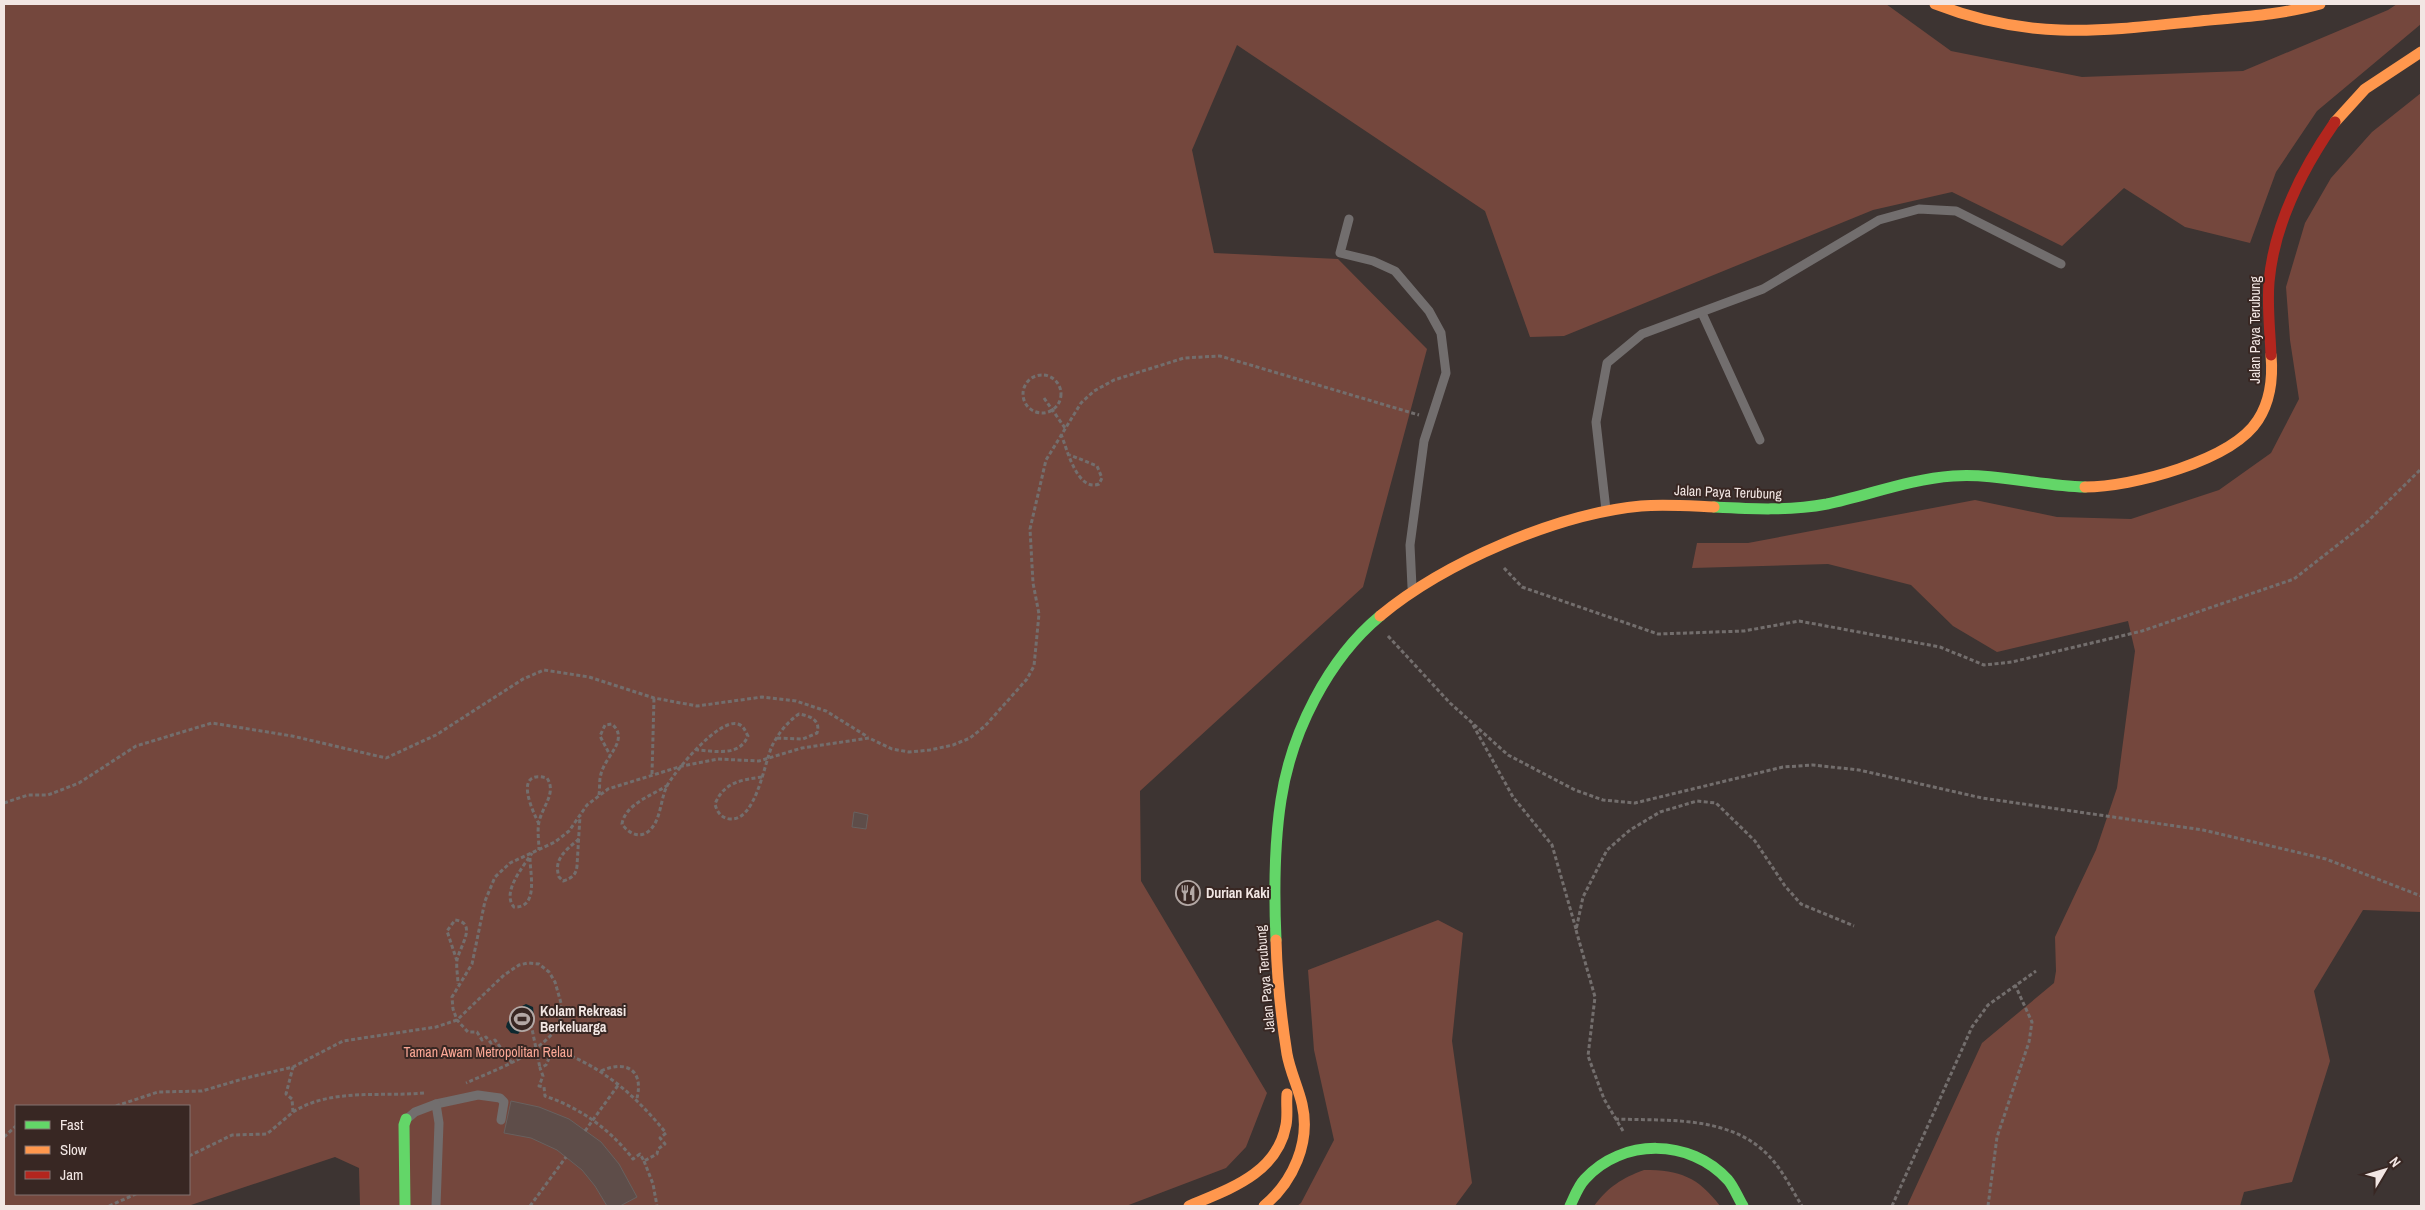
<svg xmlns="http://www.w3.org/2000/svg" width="2425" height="1210" font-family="'Archivo Narrow',sans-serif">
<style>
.green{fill:#74473d;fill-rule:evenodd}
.water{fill:#0d282f}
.building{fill:#5e4d49;stroke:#68615f}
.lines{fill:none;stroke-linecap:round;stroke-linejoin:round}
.path{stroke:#736e6d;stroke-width:3;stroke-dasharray:4 2.5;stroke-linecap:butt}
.lane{stroke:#726e6e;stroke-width:9}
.fast{stroke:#63d668;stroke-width:11}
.slow{stroke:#ff974d;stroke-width:11}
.jam{stroke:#b3261e;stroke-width:11}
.labels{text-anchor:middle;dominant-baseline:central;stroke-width:4;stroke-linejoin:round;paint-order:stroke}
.street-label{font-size:14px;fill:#f2e6e3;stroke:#382723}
.poi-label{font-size:14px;font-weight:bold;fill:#f2e6e3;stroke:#382723;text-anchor:start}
.park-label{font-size:14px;fill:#fba896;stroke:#382723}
</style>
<rect width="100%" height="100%" fill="#3d3432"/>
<g class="green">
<path d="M4 4H1886L1951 51 2082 77 2243 71 2388 10 2397 4H2421V24L2317 111 2276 172 2250 243 2185 227 2124 188 2062 246 1952 192 1873 210 1564 336 1530 337 1485 211 1237 45 1192 150 1214 253 1338 259 1427 349 1363 587 1140 791 1141 881 1267 1093 1246 1147 1226 1168 1126 1206H360L359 1168 335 1157 188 1206H4ZM16 1106H189V1194H16Z"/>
<polygon points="2421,93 2421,912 2363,910 2314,991 2330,1061 2292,1182 2244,1192 2240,1206 1907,1206 1982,1043 2054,983 2056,971 2055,937 2096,850 2117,788 2135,651 2128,621 1997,652 1953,626 1911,585 1828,564 1692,568 1697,543 1748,543 1975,500 2057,517 2131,519 2219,490 2271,453 2299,399 2290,340 2286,287 2305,223 2331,178 2372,132"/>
<polygon points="1438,920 1463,933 1452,1041 1472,1183 1455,1206 1297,1206 1301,1203 1334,1140 1314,1050 1308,970"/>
<path d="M1644 1170C1680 1170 1698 1177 1720 1206H1594C1608 1187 1622 1178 1644 1170Z"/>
</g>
<polygon class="water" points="526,1004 533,1007 534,1016 518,1034 511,1033 506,1027 507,1023 520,1007"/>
<g class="building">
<polygon points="854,812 868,815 866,829 852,827"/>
<polygon points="511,1101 539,1107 569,1119 601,1142 619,1164 637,1197 620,1206 607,1206 595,1186 582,1170 557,1150 531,1138 504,1133"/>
</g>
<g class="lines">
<g class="path">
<circle cx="1042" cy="394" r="19"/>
<polyline points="1044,398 1065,428"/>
<path d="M1061 434C1067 449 1077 492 1099 484L1102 478 1097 466 1070 455"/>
<polyline points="1504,568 1522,587 1658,634 1744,631 1799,621 1940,647 1984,665 2012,662 2142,631 2294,579 2367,522 2421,469"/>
<polyline points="1388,636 1450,703 1508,755 1575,790 1603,800 1635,803 1783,767 1813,765 1859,770 1982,798 2203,830 2326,859 2421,896"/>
<polyline points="1473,725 1513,797 1552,845 1576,929"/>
<polyline points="652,774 654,698"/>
<path d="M762 777C741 780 724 782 715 804 717 812 721 818 730 819 756 821 764 764 772 746 778 734 787 722 799 714 810 716 821 720 817 733L803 739 777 738"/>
<path d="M668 785C653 795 625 804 622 824 628 833 640 840 650 830 662 818 660 798 668 784 677 769 719 718 738 724 744 726 745 731 748 736 739 757 716 751 697 750"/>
<path d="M599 795C600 788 599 780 601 774 605 756 630 740 612 724L605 725 600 736 610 755"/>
<polyline points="4,803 28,795 48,795 79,783 136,746 212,723 292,736 386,758 436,735 523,679 544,670 589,677 654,698 697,706 762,697 796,701 826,711 868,737"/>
<path d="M539 824C532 810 513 769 547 778 557 793 542 807 539 822 537 831 539 841 539 850"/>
<path d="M579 839C566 850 553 859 559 877L563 881C572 878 576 875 577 866L580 816"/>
<path d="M530 858C530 874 539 908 514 907 501 892 524 866 532 853"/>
<path d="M457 961 447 931 455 920C478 923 460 946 457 960 456 967 458 977 458 984"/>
<polyline points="531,1024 540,1068"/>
<path d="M559 1051C604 1068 636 1096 666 1133L660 1138 665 1144 658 1149 657 1154 644 1161 640 1154 633 1159C610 1129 580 1108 545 1096L544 1087 539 1086 543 1076 540 1068 546 1065 550 1056 558 1055Z"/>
<polyline points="512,1063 495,1040 491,1043 486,1037 482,1040 477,1032 468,1032 457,1020 453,1009 452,997 472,964 485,901 495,877 510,863 555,842 569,831 587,805 608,789 682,766 718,759 759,761 802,748 869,738 892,749 909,752 930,750 953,745 970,738 985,726 1027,679 1034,666 1039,614 1033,583 1030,529 1046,460 1081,403 1094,391 1114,380 1184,358 1220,356 1419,415"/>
<path d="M601 1071C625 1060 644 1069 637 1098"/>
<path d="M116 1106 158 1092 202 1091 246 1078 293 1067 343 1041 436 1027 457 1020 504 975 519 965 528 963 539 964 549 972 555 982 561 1003 560 1024C538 1056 499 1068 466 1083"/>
<path d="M293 1112C330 1088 381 1097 424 1093"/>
<path d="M1615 1119C1666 1121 1729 1115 1768 1155 1782 1169 1792 1190 1802 1206"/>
<polyline points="585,1131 619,1084"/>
<polyline points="1623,1131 1604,1099 1588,1056 1595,997 1576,930 1583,897 1607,850 1630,830 1660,812 1697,801 1716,803 1755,841 1785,886 1801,904 1854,926"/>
<polyline points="4,1137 16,1126"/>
<polyline points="189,1156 232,1135 267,1134 293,1112 292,1099 286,1094 293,1067"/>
<polyline points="644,1161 653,1184 657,1206"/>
<polyline points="109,1206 136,1194"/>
<polyline points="530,1206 566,1157"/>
<polyline points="1892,1206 1972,1027 1988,1005 2036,971"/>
<polyline points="1988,1206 1997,1137 2029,1042 2032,1022 2015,985"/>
</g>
<g class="lane">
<polyline points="1349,219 1340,253 1373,261 1395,271 1429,311 1441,333 1446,373 1424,441 1410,545 1412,587"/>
<polyline points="1702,313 1760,440"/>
<polyline points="1606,510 1596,422 1607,363 1642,334 1763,289 1879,220 1919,209 1956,211 2061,264"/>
<polyline points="436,1104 478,1095 500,1098 504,1102 501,1120"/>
<polyline points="408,1118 415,1112 436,1104 439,1123 436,1206"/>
</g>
<g class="fast">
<path d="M1714 507C1752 509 1789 511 1827 504 1869 495 1910 479 1953 476 1997 473 2040 486 2085 487"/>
<path d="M1276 940C1274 894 1274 845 1281 800 1291 733 1328 659 1380 616"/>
<polyline points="405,1206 404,1125 406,1119"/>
<path d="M1570 1206C1574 1198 1578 1186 1585 1179 1622 1138 1690 1138 1728 1180 1734 1187 1738 1198 1743 1206"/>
</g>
<g class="slow">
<path d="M1935 4C2029 41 2103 31 2200 21 2241 17 2281 15 2320 4"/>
<polyline points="2335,122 2365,89 2421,52"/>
<path d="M2085 487C2131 487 2232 461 2258 420 2271 400 2273 378 2271 355"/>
<path d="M1380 616C1445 562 1557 514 1641 506 1665 504 1690 506 1714 507"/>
<path d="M1189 1206C1229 1189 1277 1174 1286 1125 1288 1115 1286 1104 1287 1094"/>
<path d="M1264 1206C1293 1182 1311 1142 1302 1104 1298 1087 1290 1071 1287 1054 1281 1016 1277 978 1276 940"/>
</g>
<path class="jam" d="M2271 355C2270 330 2267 307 2269 282 2274 225 2303 168 2335 122"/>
</g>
<defs>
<symbol id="restaurant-ring" viewBox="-11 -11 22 22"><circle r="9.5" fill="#382723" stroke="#b3a8a5" stroke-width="1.5"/><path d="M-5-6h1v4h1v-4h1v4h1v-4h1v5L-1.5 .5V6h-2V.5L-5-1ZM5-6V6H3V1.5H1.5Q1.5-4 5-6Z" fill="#b3a8a5"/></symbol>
<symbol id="stadium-ring" viewBox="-11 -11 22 22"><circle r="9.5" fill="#382723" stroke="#b3a8a5" stroke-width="1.5"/><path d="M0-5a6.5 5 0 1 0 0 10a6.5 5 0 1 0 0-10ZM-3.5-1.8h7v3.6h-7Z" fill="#b3a8a5"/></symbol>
</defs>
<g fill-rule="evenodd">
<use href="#restaurant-ring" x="1174" y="879" width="28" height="28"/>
<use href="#stadium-ring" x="508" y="1005" width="28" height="28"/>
</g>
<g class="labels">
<g class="street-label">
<text transform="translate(2255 330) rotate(-90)">Jalan Paya Terubung</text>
<text transform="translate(1728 492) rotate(2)">Jalan Paya Terubung</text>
<text transform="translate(1265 979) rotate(-95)">Jalan Paya Terubung</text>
</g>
<g class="poi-label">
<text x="1206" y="893">Durian Kaki</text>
<text x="540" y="1011">Kolam Rekreasi<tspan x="540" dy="16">Berkeluarga</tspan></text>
</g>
<g class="park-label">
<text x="488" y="1052">Taman Awam Metropolitan Relau</text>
</g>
</g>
<rect width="2425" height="1210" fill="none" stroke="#f2e6e3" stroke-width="10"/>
<rect x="15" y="1105" width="175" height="90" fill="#382723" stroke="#827370"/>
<rect x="25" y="1121" width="25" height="8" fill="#63d668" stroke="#827370"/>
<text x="60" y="1130" font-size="15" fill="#f2e6e3">Fast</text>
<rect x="25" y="1146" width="25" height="8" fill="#ff974d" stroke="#827370"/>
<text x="60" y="1155" font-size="15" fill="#f2e6e3">Slow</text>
<rect x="25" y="1171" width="25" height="8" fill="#b3261e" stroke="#827370"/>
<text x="60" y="1180" font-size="15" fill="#f2e6e3">Jam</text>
<g transform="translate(2385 1170) rotate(52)" stroke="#382723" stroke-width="4" paint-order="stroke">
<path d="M0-4L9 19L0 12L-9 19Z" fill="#f2e6e3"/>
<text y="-8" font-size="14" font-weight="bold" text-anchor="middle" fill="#f2e6e3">N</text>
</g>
</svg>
